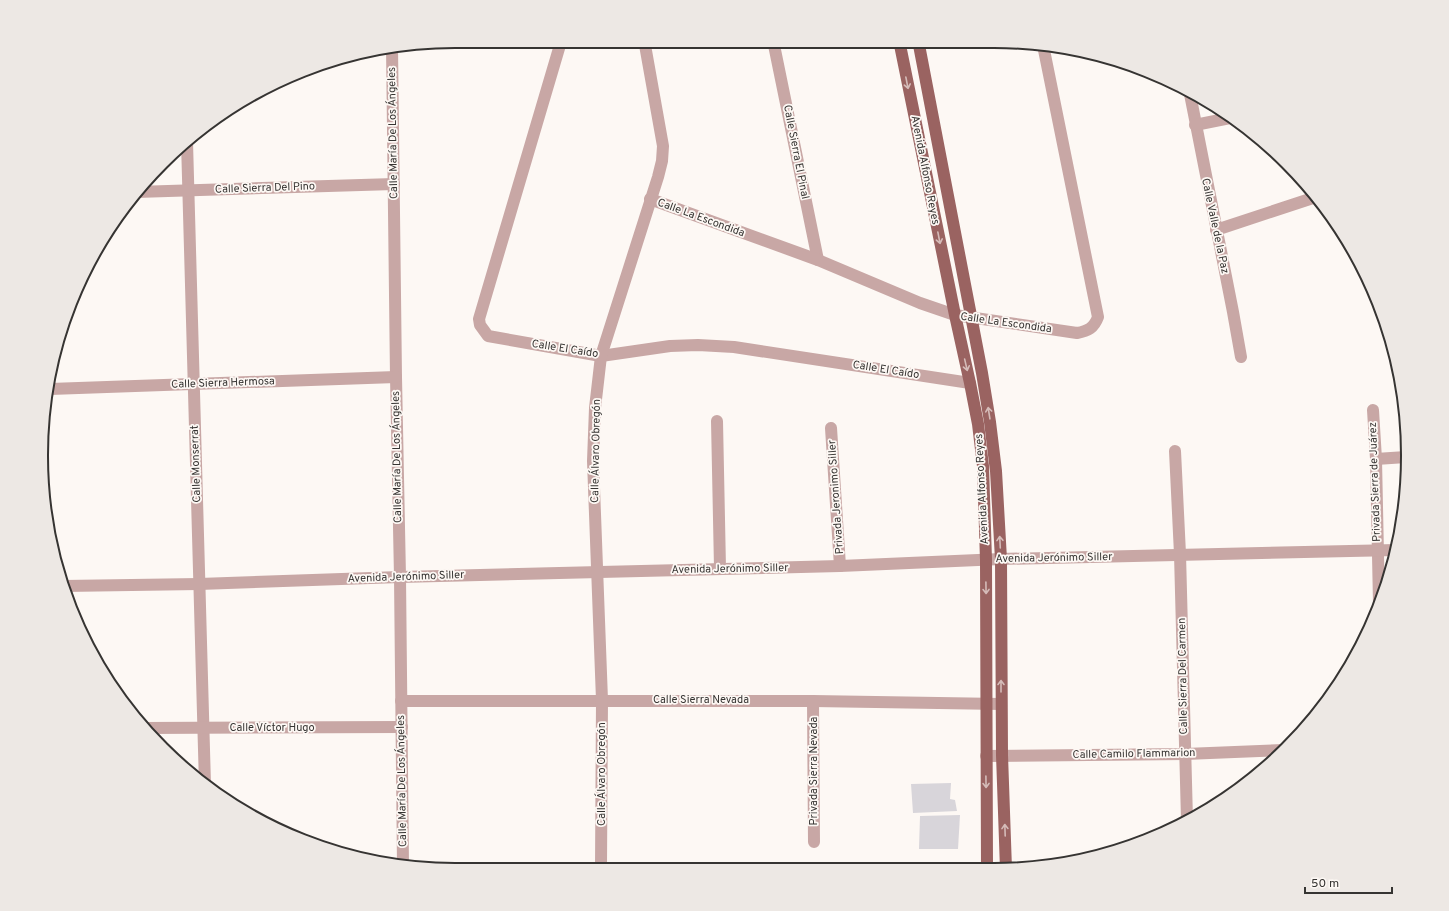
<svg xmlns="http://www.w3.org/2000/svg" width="1449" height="911" font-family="Overpass,sans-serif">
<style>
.building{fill:#d8d5da}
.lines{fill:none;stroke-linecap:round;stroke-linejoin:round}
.minor{stroke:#c8a7a5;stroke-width:12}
.major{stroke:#9a6361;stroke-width:12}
.oneway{stroke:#d5bcb9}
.labels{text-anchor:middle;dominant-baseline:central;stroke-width:3.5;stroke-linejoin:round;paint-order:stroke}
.street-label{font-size:11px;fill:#363432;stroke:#fdf8f4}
.rim{fill:none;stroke:#363432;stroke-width:2}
</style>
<rect width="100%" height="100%" fill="#fdf8f4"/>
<g class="building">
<polygon points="951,783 950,799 955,800 957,811 913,813 911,784"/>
<polygon points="960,815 958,849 919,849 920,816"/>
</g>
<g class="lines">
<g class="minor">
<polyline points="560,45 479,319 480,325 488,336 601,356 670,346 698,345 734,347 970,383"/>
<polyline points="774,45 818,260"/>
<polyline points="392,47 396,377 400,577 403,866"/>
<polyline points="1190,94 1233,312 1241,357"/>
<polyline points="1195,125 1230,118"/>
<polyline points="187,142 205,785"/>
<polyline points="136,192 394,184"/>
<path d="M650 199 818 260 920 303 955 315 1077 333C1088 331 1094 328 1098 317L1043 45"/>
<polyline points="1216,230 1316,197"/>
<polyline points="50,389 396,377"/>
<polyline points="1373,410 1376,459 1379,603"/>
<polyline points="717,421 720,568"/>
<polyline points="831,428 840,566"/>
<polyline points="1175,451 1180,554 1187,820"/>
<polyline points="1376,459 1406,457"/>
<polyline points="64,586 199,584 400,577 840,566 1001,559 1396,550"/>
<polyline points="401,701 813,701 1001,704"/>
<polyline points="813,701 814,842"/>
<polyline points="143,728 402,727"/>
<polyline points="986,756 1185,754 1283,750"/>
<polyline points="601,867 602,700 593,461 595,408 601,356 658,177 662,161 663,146 645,45"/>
</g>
<g class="major">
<polyline points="900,45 955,315 970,383 978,424 983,466 986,560 987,869"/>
<polyline points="919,45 982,373 990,422 996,471 1001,559 1002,755 1006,869"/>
</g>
</g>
<defs><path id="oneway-shaft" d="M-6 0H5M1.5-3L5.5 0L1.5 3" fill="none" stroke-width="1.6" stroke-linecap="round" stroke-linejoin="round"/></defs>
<g class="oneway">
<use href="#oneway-shaft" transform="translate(907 83) rotate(79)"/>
<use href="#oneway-shaft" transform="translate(939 238) rotate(79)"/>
<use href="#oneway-shaft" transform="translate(966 365) rotate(77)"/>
<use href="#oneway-shaft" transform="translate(989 413) rotate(-99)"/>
<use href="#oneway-shaft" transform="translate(1000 542) rotate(-93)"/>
<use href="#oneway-shaft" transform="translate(986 588) rotate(89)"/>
<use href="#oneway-shaft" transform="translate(1001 686) rotate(-90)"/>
<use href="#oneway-shaft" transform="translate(986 782) rotate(89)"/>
<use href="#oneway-shaft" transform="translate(1005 830) rotate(-92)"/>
</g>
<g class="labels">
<g class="street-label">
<text transform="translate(393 133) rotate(-91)">Calle María De Los Ángeles</text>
<text transform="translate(796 152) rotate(79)">Calle Sierra El Pinal</text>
<text transform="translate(925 170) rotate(79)">Avenida Alfonso Reyes</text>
<text transform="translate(265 188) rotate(-2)">Calle Sierra Del Pino</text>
<text transform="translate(701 218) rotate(20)">Calle La Escondida</text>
<text transform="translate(1215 226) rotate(78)">Calle Valle de la Paz</text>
<text transform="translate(1006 323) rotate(8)">Calle La Escondida</text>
<text transform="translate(565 349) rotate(9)">Calle El Caído</text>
<text transform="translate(886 370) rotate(9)">Calle El Caído</text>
<text transform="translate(223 383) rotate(-2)">Calle Sierra Hermosa</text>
<text transform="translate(596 451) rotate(-89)">Calle Álvaro Obregón</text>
<text transform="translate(397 457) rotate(-91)">Calle María De Los Ángeles</text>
<text transform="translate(196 464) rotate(-92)">Calle Monserrat</text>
<text transform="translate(1375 482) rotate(-92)">Privada Sierra de Juárez</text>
<text transform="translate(982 489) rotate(-93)">Avenida Alfonso Reyes</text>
<text transform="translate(836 497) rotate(-94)">Privada Jeronimo Siller</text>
<text transform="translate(1054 558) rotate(-1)">Avenida Jerónimo Siller</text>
<text transform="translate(730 569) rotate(-1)">Avenida Jerónimo Siller</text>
<text transform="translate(406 577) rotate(-2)">Avenida Jerónimo Siller</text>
<text transform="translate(1183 676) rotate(-91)">Calle Sierra Del Carmen</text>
<text x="701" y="700">Calle Sierra Nevada</text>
<text x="272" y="728">Calle Víctor Hugo</text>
<text transform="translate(1134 754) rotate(-1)">Calle Camilo Flammarion</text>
<text transform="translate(814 771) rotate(-90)">Privada Sierra Nevada</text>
<text transform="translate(602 774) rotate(-90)">Calle Álvaro Obregón</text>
<text transform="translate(402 781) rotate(-91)">Calle María De Los Ángeles</text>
</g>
</g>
<path d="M0 0H1449V911H0ZM455 48H994A407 407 0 0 1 1401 455V456A407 407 0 0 1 994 863H455A407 407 0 0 1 48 456V455A407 407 0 0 1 455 48Z" fill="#ede8e4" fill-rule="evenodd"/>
<path class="rim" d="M455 48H994A407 407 0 0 1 1401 455V456A407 407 0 0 1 994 863H455A407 407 0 0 1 48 456V455A407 407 0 0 1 455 48Z"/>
<path d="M1305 887v6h87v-6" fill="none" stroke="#363432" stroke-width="2"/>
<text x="1311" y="887" font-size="12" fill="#363432" stroke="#fdf8f4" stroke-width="3" paint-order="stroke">50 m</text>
</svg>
